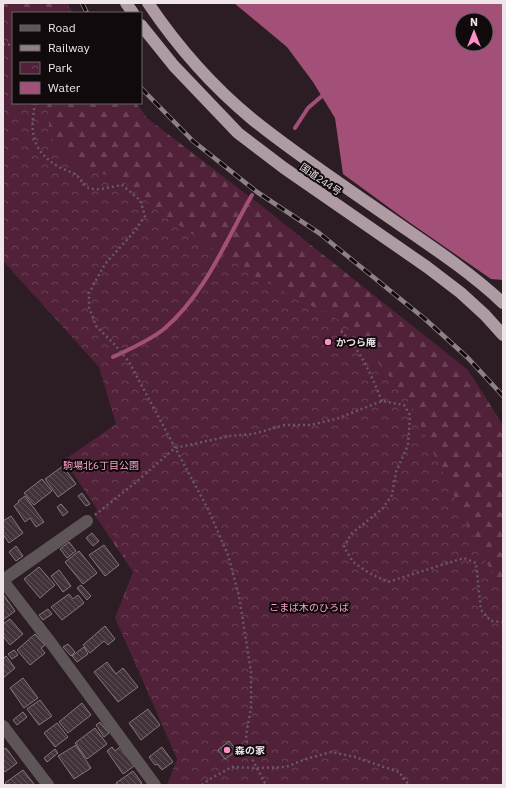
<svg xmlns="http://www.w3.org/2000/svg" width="506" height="788" font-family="'IBM Plex Sans','Noto Sans JP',sans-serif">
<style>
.forest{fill:url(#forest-firs)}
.park{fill:url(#park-crowns)}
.water{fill:#a35079;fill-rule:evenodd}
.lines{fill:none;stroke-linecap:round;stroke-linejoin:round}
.stream{stroke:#a35079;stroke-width:4}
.building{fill:url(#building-back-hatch);stroke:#87757c}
.path{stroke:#675a60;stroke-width:2.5;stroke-dasharray:2 3;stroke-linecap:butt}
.street{stroke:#5d5558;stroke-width:12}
.highway{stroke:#ae9ba3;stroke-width:12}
.rail-casing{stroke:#8d8086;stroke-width:4.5}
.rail{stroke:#100a0d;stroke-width:3;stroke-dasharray:9;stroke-linecap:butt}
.poi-dot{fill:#fc8fc3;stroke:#100a0d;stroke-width:1.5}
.labels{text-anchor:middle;stroke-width:4;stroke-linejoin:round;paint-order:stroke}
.street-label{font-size:10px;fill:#efe5e9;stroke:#100a0d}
.poi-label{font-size:10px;font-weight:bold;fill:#efe5e9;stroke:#100a0d;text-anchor:start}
.park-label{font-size:10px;fill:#fca1cb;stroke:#100a0d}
</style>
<defs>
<pattern id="forest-firs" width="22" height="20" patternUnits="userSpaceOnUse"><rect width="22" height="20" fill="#502139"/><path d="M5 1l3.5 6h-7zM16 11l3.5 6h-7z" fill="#6a4156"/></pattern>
<pattern id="park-crowns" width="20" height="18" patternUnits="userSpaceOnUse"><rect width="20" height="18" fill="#502139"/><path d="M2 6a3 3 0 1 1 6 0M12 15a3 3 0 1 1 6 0" fill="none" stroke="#6a4156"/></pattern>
<pattern id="building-back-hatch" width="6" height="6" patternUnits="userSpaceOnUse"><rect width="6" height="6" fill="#423239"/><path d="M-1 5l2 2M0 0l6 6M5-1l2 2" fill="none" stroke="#5e5056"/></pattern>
</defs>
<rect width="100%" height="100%" fill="#2c1d24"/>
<!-- forest -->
<path class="forest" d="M3 3H67L73 13H13V103H136L147 118 263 207 468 370 503 425V785H214L178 760 115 618 133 572 94 514 110 496 131 476 103 365 3 255Z"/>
<!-- park -->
<path class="park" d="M3 17 13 28V103H47L50 135 74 165 122 180 155 209 256 277 343 322 408 398 483 558 503 587V785H167L177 759 116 618 135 571 93 503 64 460 116 424 99 367 3 261Z"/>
<!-- water -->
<path class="water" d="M234 3H503V280L491 279 406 220 343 174 335 118 313 82 287 47ZM462 20H486V44H462Z"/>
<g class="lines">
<!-- stream -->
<path class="stream" d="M295 128 308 108 322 96
M113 357C130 349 149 341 164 329 206 293 225 242 252 195"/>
</g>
<!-- building -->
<path class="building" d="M328 337 333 343 328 347 324 342Z
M63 466 76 484 58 497 45 479Z
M42 479 52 491 34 505 24 493Z
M82 493 90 504 86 506 78 496Z
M25 496 44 522 36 527 30 518 25 522 14 506 19 502 18 501Z
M61 504 68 512 63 516 57 507Z
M11 516 23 533 9 543 3 534V521Z
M92 533 99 541 93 546 86 538Z
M69 542 76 551 67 558 60 549Z
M104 545 119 565 105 576 89 555Z
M16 546 23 556 16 561 9 552Z
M79 551 97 573 83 584 65 562Z
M39 567 55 585 40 598 24 579Z
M59 570 71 586 63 592 51 576Z
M81 585 91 596 87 600 77 588Z
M3 594 15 611 3 620Z
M69 594 73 599 78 595 84 603 62 620 51 607Z
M48 609 52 614 43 620 39 615Z
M10 619 23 634 10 645 3 636V624Z
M105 626 115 639 108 645 104 641 90 653 83 645Z
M35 634 45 645 41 648 45 653 30 665 17 650Z
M68 644 75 652 71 656 63 647Z
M84 647 88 654 77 662 72 656Z
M14 650 18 655 12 659 8 654Z
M6 656 15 668 3 678V659Z
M107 662 116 674 123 668 138 687 118 702 94 672Z
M23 678 38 698 24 708 10 688Z
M40 700 52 716 39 725 27 709Z
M82 703 91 715 68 733 59 722Z
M148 709 160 725 141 740 129 723Z
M23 712 27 717 17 725 13 720Z
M100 722 109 733 104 737 96 725Z
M57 723 68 737 55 747 44 733Z
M95 728 107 744 87 759 75 743Z
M229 741 237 751 225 759 218 750Z
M76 745 91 768 74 779 58 756Z
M112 747 115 751 120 747 134 766 123 774 107 751Z
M162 747 173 762 162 770 157 764 155 765 149 757Z
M6 748 17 763 5 772 3 769V750Z
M55 749 58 753 47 762 44 758Z
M23 770 34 784 32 785H7L5 783Z
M133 771 142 783 139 785H117L116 783Z"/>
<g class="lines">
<!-- path -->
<path class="path" d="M3 44 13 45
M35 103C30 133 31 150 59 167 64 170 71 171 76 175 84 181 83 189 95 189 102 190 114 186 122 185L140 200 145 216 134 232 105 264 89 293V307L96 326 116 346 129 362 208 509 228 555 239 596 251 672V708L246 735 248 751 266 785
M341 331C361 350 371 375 382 401
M95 515 135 483 175 448 230 436 253 434 285 425H310L336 419 382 401 404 405 410 415 408 445 396 472 392 495 383 508 351 534 344 547 353 562 369 573 388 582 464 558 476 563 481 610 491 621 503 622
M202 785 210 779 232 767 257 768 286 767 306 759 331 752 355 757 399 772 409 785"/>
<!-- street -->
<path class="street" d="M3 580 87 521
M3 581 51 643 155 785
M3 726 48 785"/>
<!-- highway -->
<path class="highway" d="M126 3 133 13
M148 3C177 46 212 86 252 119 299 157 350 190 400 225 435 249 471 273 503 303
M141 25 174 66 238 133 284 168 427 267 461 293 485 315 503 335"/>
<defs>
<path id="rail" d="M82 3 87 13
M141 88 193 141 257 192 319 233 425 319 468 358 503 396"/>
</defs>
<!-- rail casing -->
<use href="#rail" class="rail-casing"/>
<!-- rail -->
<use href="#rail" class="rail"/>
</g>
<!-- markers -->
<g class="poi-dot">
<circle cx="328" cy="342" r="4"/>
<circle cx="227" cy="750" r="4"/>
</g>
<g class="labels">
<!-- street labels -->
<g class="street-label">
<text transform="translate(321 179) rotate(35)" y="4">国道244号</text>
</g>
<!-- poi labels -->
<g class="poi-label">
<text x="336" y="346">かつら庵</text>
<text x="235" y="754">森の家</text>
</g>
<!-- park labels -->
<g class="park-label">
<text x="101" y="469">駒場北6丁目公園</text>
<text x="309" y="611">こまば木のひろば</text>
</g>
</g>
<!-- border -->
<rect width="506" height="788" fill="none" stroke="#efe5e9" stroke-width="8"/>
<!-- legend -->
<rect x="12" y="12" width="130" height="92" fill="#100a0d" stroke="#696265"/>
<rect x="20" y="25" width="20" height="6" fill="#5d5558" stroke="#696265"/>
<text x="48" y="32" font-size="12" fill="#efe5e9">Road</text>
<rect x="20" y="45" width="20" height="6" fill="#8d8086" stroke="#696265"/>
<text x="48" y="52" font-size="12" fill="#efe5e9">Railway</text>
<rect x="20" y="62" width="20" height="12" fill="url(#park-crowns)" stroke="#696265"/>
<text x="48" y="72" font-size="12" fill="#efe5e9">Park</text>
<rect x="20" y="82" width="20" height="12" fill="#a35079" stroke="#696265"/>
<text x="48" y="92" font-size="12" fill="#efe5e9">Water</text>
<!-- north arrow -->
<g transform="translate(474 32)"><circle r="19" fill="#100a0d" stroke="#696265"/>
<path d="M0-3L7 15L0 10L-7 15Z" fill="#fc8fc3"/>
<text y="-6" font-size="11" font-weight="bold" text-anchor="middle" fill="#efe5e9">N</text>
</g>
</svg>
